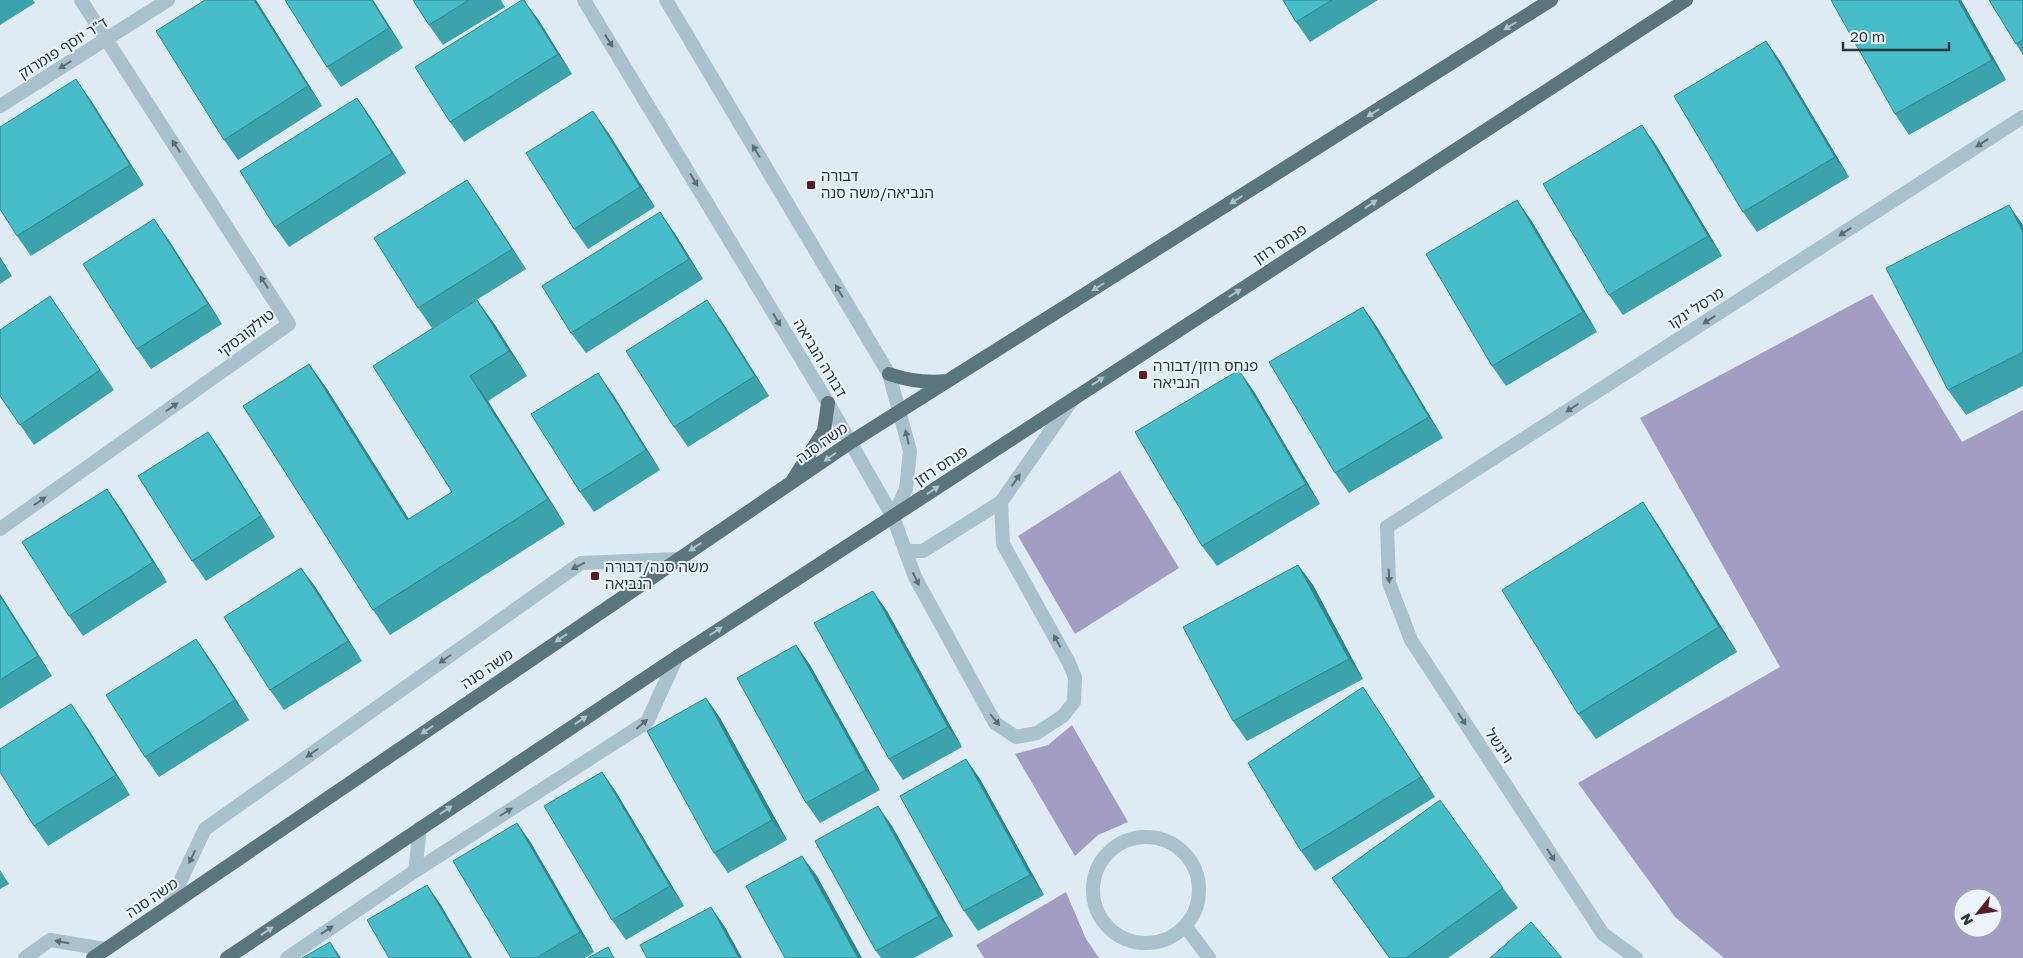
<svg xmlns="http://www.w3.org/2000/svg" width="2023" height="958" font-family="'Golos Text','Noto Sans Hebrew',sans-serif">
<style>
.green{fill:#a49dc3;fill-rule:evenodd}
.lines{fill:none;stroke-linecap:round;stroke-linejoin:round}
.service{stroke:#a9c1cc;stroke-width:14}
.minor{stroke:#a9c1cc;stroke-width:14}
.tertiary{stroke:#a9c1cc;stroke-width:14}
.primary{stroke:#5a757b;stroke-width:14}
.wall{fill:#3ca3ad}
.shaded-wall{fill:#31848d}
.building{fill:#46bdc9;stroke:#31848d}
.oneway{fill:#b0c1c7}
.oneway2{fill:#5c6e74}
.poi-dot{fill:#5c1d22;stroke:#eaf4fa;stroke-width:2}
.labels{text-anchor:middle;stroke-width:4;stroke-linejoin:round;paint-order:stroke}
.street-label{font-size:15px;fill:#293639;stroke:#eaf4fa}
.poi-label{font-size:15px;fill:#293639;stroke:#eaf4fa;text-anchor:start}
</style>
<rect width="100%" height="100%" fill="#deebf3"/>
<!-- green -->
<path class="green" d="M1872 294 1962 442 2023 410V958H1724L1675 917 1578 783 1780 667 1640 418ZM1963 898H1993V928H1963Z
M1120 471 1179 568 1075 634 1018 536Z
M1072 725 1128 822 1098 835 1075 856 1015 754 1048 745Z
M1066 892 1086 939 1099 958H984L976 945Z"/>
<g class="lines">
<!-- service -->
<path class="service" d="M905 551H923L1001 502
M415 871 420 828
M168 907 205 829 581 563 678 559
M25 958 50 940 105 949
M287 958 415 871 647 722 677 657"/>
<!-- minor -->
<path class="minor" d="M0 106 168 0
M893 517 915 577 995 723 1016 737 1037 733 1063 716 1074 702 1075 677 1068 661 1003 544 1001 502 1072 400
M0 529 289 324 81 0
M1093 890a53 53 0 1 1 106 0a53 53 0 1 1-106 0Z
M1186 927 1209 958
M1636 958 1603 934 1411 640 1389 583 1387 527 2023 117"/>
<!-- tertiary -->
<path class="tertiary" d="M584 0 828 403 893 517
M666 0 889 374 910 451 906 489 893 517"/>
<!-- primary -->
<path class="primary" d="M889 374C909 381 926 383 947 381
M793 480 824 431 828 403
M93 958 851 442 1551 0
M227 958 677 657 1686 0"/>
</g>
<!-- wall -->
<path class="wall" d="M0 0H33L35 3 0 25Z
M256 0 322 106 238 160 224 140Z
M285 0H373L403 48 341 87 327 67Z
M413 0H501L505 7 443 45 429 25Z
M1283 0H1378L1310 42 1296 22Z
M1961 0 2006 80 1909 135 1895 114Z
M2023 0V55L2016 44Z
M538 19 572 74 464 142 450 122Z
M1766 41 1780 61 1849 177 1757 232 1743 212Z
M357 98 371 118 406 173 289 247 275 227Z
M90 99 144 185 31 256 17 236Z
M607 131 655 207 588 249 574 229Z
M1656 145 1722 256 1623 315 1609 295Z
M467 180 481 200 526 269 432 328 418 308Z
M1531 220 1597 332 1506 386 1492 366Z
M2023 225V386L1966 415 1948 390Z
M674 232 703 279 586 353 571 333Z
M168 239 222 324 151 369 137 349Z
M0 257 12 276 0 284Z
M50 296 114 390 34 445 0 396Z
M477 300 495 325 527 376 488 401 565 524 390 635 373 610 309 364 327 389 409 519 452 492Z
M1363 307 1377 327 1443 438 1349 493 1335 473Z
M721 320 769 396 688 447 674 427Z
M1253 390 1320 504 1217 566 1202 546Z
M612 393 660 470 594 512 580 492Z
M208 432 222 452 275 537 206 581 192 561Z
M107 489 121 509 167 582 83 636 69 616Z
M1643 502 1660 528 1737 652 1596 739 1578 714Z
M1298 565 1313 585 1363 679 1247 741 1233 721Z
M301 568 316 588 362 661 284 710 270 690Z
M0 594 52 676 0 709Z
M887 611 962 747 903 780 889 759Z
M196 639 210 659 249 720 159 777 145 757Z
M796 645 810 665 880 790 820 823 806 803Z
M706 698 720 718 787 840 728 873 714 853Z
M1377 708 1435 797 1315 871 1301 851Z
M85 724 130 795 48 846 34 826Z
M966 759 980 779 1044 895 978 931 964 911Z
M602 772 616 792 684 906 626 940 612 920Z
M517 823 531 843 594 952 585 958H511Z
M892 826 953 936 914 958H881L876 951Z
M0 870 9 884 0 889Z
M1332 878 1503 888 1518 908 1448 958H1389Z"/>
<!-- shaded-wall -->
<path class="shaded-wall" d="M254 0H256L322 106 308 86Z
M372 0H373L403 48 389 28Z
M524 0 538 19 572 74 558 54Z
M1958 0H1961L2006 80 1992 60Z
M1766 41 1780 61 1849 177 1835 157Z
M76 79 90 99 144 185 130 165Z
M357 98 371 118 406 173 392 153Z
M593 111 607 131 655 207 640 187Z
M1642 125 1656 145 1722 256 1708 236Z
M467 180 481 200 526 269 512 249Z
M1517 200 1531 220 1597 332 1583 312Z
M2009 205 2023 225V232Z
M660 212 674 232 703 279 689 259Z
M154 219 168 239 222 324 208 304Z
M0 257 12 276 0 259Z
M477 300 495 325 527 376 509 351Z
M707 300 721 320 769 396 755 376Z
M1363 307 1377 327 1443 438 1429 417Z
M309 364 327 389 425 545 407 520Z
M1239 370 1253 390 1320 504 1306 484Z
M598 373 612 393 660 470 646 450Z
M470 376 488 401 565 524 548 499Z
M208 432 222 452 275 537 261 516Z
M107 489 121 509 167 582 153 562Z
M1643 502 1660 528 1737 652 1719 627Z
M1298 565 1313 585 1363 679 1349 659Z
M301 568 316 588 362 661 348 641Z
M873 591 887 611 962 747 948 727Z
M0 594 52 676 38 656 0 596Z
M196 639 210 659 249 720 235 700Z
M796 645 810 665 880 790 866 770Z
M1363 687 1377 708 1435 797 1421 777Z
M706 698 720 718 787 840 772 820Z
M71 704 85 724 130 795 116 775Z
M966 759 980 779 1044 895 1030 875Z
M602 772 616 792 684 906 670 886Z
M878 806 892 826 953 936 939 916Z
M517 823 531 843 594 952 580 932Z
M802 856 817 876 862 958H858Z
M427 885 441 905 472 958H470Z
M711 907 725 927 742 958H739Z
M330 942 341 958H339Z"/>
<!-- building -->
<path class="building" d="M205 0H254L308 86 224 140 156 31Z
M285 0H372L389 28 327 67Z
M413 0H469L429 25Z
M522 0H524L558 54 450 122 415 67Z
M1283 0H1332L1296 22Z
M1831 0H1958L1992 60 1895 114Z
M1989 0H2023V40L2016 44Z
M1766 41 1835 157 1743 212 1674 96Z
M76 79 130 165 17 236 0 209V127Z
M357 98 392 153 275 227 240 171Z
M593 111 640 187 574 229 526 153Z
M1642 125 1708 236 1609 295 1543 184Z
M467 180 512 249 418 308 374 238Z
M1517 200 1583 312 1492 366 1426 254Z
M2009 205 2023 232V352L1948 390 1886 268Z
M660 212 689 259 571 333 542 286Z
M154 219 208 304 137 349 83 264Z
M50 296 100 370 20 425 0 396V330Z
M477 300 509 351 470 376 548 499 373 610 243 406 309 364 407 520 452 492 373 366Z
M707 300 755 376 674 427 626 351Z
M1363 307 1429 417 1335 473 1269 362Z
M1239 370 1306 484 1202 546 1135 432Z
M598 373 646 450 580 492 531 414Z
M208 432 261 516 192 561 138 476Z
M107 489 153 562 69 616 22 542Z
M1643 502 1719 627 1578 714 1502 590Z
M1298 565 1349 659 1233 721 1183 627Z
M301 568 348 641 270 690 224 617Z
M873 591 948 727 889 759 814 623Z
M0 596 38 656 0 680Z
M196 639 235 700 145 757 106 695Z
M796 645 866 770 806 803 737 678Z
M1363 687 1421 777 1301 851 1248 763Z
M706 698 772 820 714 853 647 731Z
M71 704 116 775 34 826 0 772V749Z
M966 759 1030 875 964 911 900 796Z
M602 772 670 886 612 920 544 806Z
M1440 800 1503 888 1406 958H1390L1332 878Z
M878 806 939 916 876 951 815 841Z
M517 823 580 932 536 958H511L453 861Z
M802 856 858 958H785L746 886Z
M427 885 470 958H389L367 920Z
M711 907 739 958H647L640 945Z
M1531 922 1562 958H1490Z
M330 942 339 958H302Z
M608 947 614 958H588Z"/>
<!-- one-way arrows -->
<defs><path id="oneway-solid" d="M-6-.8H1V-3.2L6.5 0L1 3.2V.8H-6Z" transform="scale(1.25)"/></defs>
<g class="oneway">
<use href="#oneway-solid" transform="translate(1510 26) rotate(148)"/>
<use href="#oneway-solid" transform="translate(1373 113) rotate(148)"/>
<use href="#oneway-solid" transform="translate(1236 200) rotate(148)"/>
<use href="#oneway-solid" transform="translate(1371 204) rotate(-33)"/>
<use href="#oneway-solid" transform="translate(1098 287) rotate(148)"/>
<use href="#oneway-solid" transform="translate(1235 293) rotate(-33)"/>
<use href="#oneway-solid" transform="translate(1098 381) rotate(-33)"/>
<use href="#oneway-solid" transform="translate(830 457) rotate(145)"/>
<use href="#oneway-solid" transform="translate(933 490) rotate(-33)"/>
<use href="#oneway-solid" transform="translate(695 547) rotate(147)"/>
<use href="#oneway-solid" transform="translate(716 631) rotate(-33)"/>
<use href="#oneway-solid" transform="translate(561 638) rotate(146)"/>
<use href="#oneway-solid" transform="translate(581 720) rotate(-34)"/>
<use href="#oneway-solid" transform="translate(427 730) rotate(146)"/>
<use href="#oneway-solid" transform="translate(446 810) rotate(-34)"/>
<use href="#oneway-solid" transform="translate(267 931) rotate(-34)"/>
</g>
<g class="oneway2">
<use href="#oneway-solid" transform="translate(609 41) rotate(58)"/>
<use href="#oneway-solid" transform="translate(65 65) rotate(148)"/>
<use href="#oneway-solid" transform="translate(1982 143) rotate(147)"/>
<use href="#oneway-solid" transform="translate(176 146) rotate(-123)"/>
<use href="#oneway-solid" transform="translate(756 151) rotate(-121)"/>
<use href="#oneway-solid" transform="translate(694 180) rotate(59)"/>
<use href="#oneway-solid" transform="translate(1845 232) rotate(147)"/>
<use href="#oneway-solid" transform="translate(264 282) rotate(-123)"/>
<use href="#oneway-solid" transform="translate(839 291) rotate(-121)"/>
<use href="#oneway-solid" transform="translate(777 320) rotate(59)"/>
<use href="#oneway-solid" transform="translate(1709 320) rotate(147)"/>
<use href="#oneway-solid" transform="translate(172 407) rotate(-35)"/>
<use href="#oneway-solid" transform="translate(1572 408) rotate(147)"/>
<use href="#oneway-solid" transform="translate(907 437) rotate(-103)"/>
<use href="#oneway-solid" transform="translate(1016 480) rotate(-55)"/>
<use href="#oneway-solid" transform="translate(40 501) rotate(-35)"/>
<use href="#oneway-solid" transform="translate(578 566) rotate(153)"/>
<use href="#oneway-solid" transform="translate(1389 576) rotate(87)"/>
<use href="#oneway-solid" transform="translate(916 579) rotate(64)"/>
<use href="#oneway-solid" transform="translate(1057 641) rotate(-119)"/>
<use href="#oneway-solid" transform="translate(445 659) rotate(145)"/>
<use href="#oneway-solid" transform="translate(1462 719) rotate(57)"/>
<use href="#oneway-solid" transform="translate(995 720) rotate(51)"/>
<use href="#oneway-solid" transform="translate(642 724) rotate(-41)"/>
<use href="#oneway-solid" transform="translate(312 753) rotate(145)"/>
<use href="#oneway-solid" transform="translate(506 812) rotate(-32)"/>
<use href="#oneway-solid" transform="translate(1551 855) rotate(57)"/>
<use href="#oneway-solid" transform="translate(192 857) rotate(116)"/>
<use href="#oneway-solid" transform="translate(327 930) rotate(-34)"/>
<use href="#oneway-solid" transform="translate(62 942) rotate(-170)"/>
</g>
<!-- markers -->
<g class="poi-dot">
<rect x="806" y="180" width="10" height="10" rx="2.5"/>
<rect x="1138" y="370" width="10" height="10" rx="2.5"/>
<rect x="590" y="571" width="10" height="10" rx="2.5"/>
</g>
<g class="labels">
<!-- street labels -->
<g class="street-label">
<text transform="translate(63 48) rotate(-32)" y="5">ד"ר יוסף פומרוק</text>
<text transform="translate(1280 244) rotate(-33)" y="5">פנחס רוזן</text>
<text transform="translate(1696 308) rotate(-33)" y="5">מרסל ינקו</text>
<text transform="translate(246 333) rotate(-38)" y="5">טולקובסקי</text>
<text transform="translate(820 358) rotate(59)" y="5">דבורה הנביאה</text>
<text transform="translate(822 443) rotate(-35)" y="5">משה סנה</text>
<text transform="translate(941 466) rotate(-33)" y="5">פנחס רוזן</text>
<text transform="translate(487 669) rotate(-34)" y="5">משה סנה</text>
<text transform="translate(1499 746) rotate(57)" y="5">ויינשל</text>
<text transform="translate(152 898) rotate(-34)" y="5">משה סנה</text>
</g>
<!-- poi labels -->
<g class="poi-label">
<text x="821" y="181">דבורה<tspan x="821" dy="17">הנביאה/משה סנה</tspan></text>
<text x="1153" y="371">פנחס רוזן/דבורה<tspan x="1153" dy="17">הנביאה</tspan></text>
<text x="605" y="572">משה סנה/דבורה<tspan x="605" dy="17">הנביאה</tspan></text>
</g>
</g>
<!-- north arrow -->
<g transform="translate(1978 913) rotate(240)"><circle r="24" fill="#eaf4fa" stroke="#9da8ad"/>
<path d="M0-4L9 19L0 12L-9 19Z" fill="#5c1d22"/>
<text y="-8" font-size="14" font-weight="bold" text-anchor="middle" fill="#293639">N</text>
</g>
<!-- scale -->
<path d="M1843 42v8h106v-8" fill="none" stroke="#293639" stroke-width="2.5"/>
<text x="1850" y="42" font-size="15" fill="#293639" stroke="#eaf4fa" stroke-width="4" paint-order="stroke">20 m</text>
</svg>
